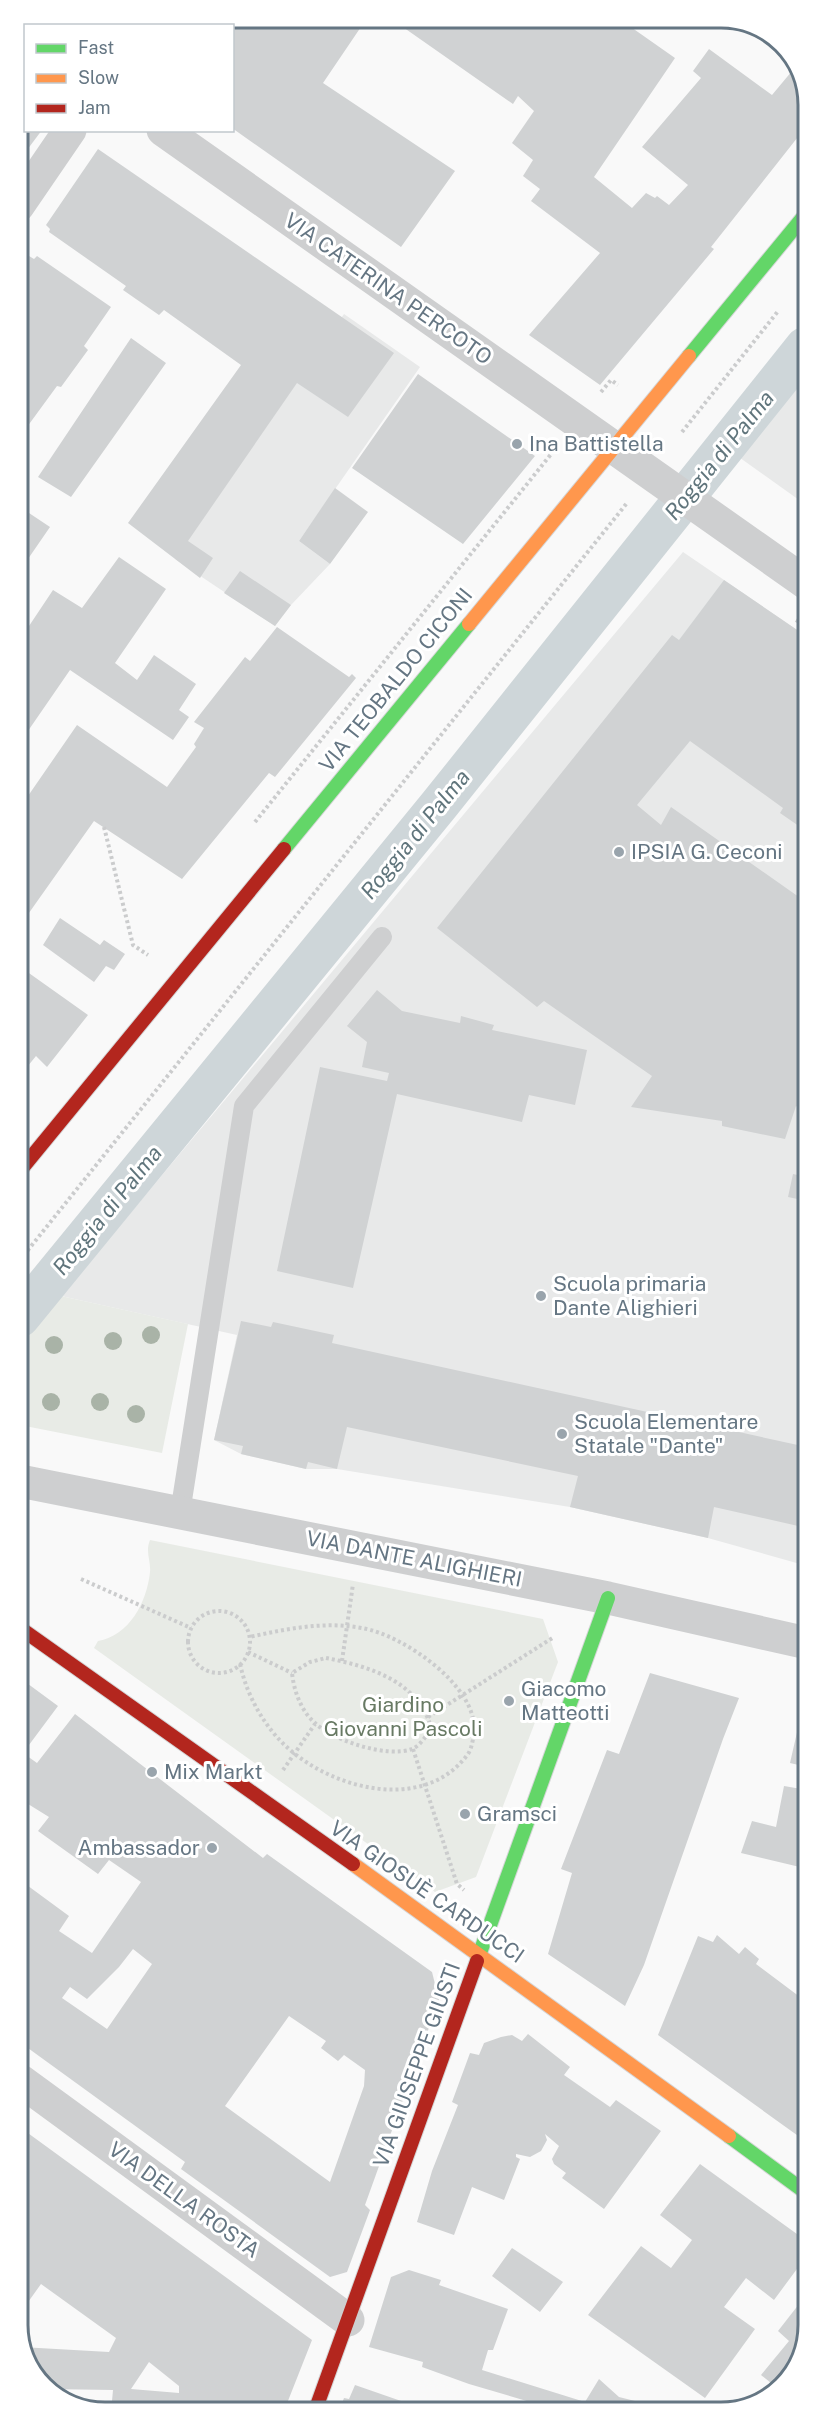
<svg xmlns="http://www.w3.org/2000/svg" width="826" height="2430" font-family="'Public Sans',sans-serif">
<style>
.built{fill:#e8e9e9}
.green{fill:#e8ebe6}
.lines{fill:none;stroke-linecap:round;stroke-linejoin:round}
.canal{stroke:#ced6d9;stroke-width:40}
.building{fill:#d0d2d3;fill-rule:evenodd}
.fast-casing{stroke:#d5d6d7;stroke-width:16}
.slow-casing{stroke:#d5d6d7;stroke-width:16}
.jam-casing{stroke:#d5d6d7;stroke-width:16}
.path{stroke:#cbcccd;stroke-width:4;stroke-dasharray:3 3;stroke-linecap:butt}
.lane{stroke:#cecfd0;stroke-width:20}
.street{stroke:#cecfd0;stroke-width:33}
.fast{stroke:#63d668;stroke-width:14}
.slow{stroke:#ff974d;stroke-width:14}
.jam{stroke:#b3261e;stroke-width:14}
.tree{fill:#a9b3a7}
.poi-dot{fill:#99a4ac;stroke:#fff;stroke-width:2}
.labels{text-anchor:middle;stroke-width:6;stroke-linejoin:round;paint-order:stroke}
.street-label{font-size:21px;fill:#657683;stroke:#fff}
.poi-label{font-size:21px;fill:#657683;stroke:#fff;text-anchor:start}
.park-label{font-size:21px;fill:#687a64;stroke:#fff}
.water-label{font-size:22px;font-style:italic;fill:#60757c;stroke:#fff}
.rim{fill:none;stroke:#657683;stroke-width:3}
</style>
<rect width="100%" height="100%" fill="#f9f9f9"/>
<!-- built -->
<path class="built" d="M344 314 420 367 299 541 330 564 291 605 275 626 175 559Z
M805 365 806 505 736 455Z
M683 552 806 636 807 1566 708 1538 570 1507 337 1469H306L241 1454 214 1440 237 1335 61 1296Z"/>
<!-- green -->
<path class="green" d="M61 1296 188 1324 162 1453 20 1425V1345Z
M150 1540 543 1619 558 1662 476 1877 435 1892 94 1648 98 1641C129 1636 147 1602 150 1572 151 1560 145 1552 150 1540Z"/>
<g class="lines">
<!-- canal -->
<path class="canal" d="M20 1317 439 805 805 347"/>
</g>
<!-- building -->
<path class="building" d="M105 18H114L109 26 91 24Z
M185 18H367L323 83 455 171 401 247 232 128V26H180Z
M390 18H618L675 58 594 177 632 208 646 193 655 198 657 196 669 205 688 185 642 147 701 78 693 71 709 49 772 95 792 71 803 80 805 128 711 247 714 249 600 385 529 335 600 253 531 201 540 189 523 176 533 160 512 143 534 111 518 96 513 104Z
M23 89 26 91V130H42L18 162V100Z
M98 149 394 353 348 417 297 383 188 541 213 558 200 578 128 523 241 365 164 310 159 315 123 290 126 286 49 232 50 229 46 225Z
M29 256 34 259 37 256 111 307 84 346 88 350 61 387 57 386 27 427 23 425 19 432 18 272Z
M131 338 166 363 71 497 38 477Z
M418 374 535 456 463 544 352 468Z
M335 488 368 512 330 564 299 541Z
M20 507 50 527 19 572V508Z
M119 557 166 589 115 663 137 680 154 655 196 684 179 710 189 717 173 740 70 670 19 744V641L53 590 82 608Z
M240 571 291 605 275 626 224 593Z
M724 580 806 636V831L780 813 783 808 690 741 637 805 661 825 671 807 806 902V1113L796 1106 785 1139 722 1126V1121L631 1107 652 1076 544 1001 537 1007 437 928 672 635 679 640Z
M277 627 349 677 352 674 356 678 275 777 269 773 182 879 94 821 19 927V809L77 725 167 787 196 747 194 744 204 728 194 722 245 657 250 661Z
M60 918 100 945 104 940 125 954 114 970 106 966 94 982 43 945Z
M19 966 88 1015 47 1067 36 1056 19 1077Z
M377 990 402 1011 460 1023 461 1016 494 1025 492 1030 587 1050 575 1105 529 1095 522 1122 397 1094 353 1288 277 1271 320 1067 387 1081 389 1073 362 1067 367 1042 347 1026Z
M793 1174 807 1177V1201L788 1197Z
M241 1321 271 1327 273 1322 334 1335 332 1343 807 1447V1528L714 1507 708 1538 570 1507 578 1476 347 1427 337 1469 308 1462 306 1469 241 1454 243 1446 214 1440Z
M650 1673 739 1698 723 1739 644 1965 625 2006 548 1954 572 1873 561 1869 607 1750 619 1754Z
M20 1678 58 1706 23 1753 37 1763 75 1714 263 1858 267 1854 432 1972 439 2000 365 2205 370 2210 347 2272 330 2277 181 2169 185 2162 21 2043 20 1880 69 1916 59 1931 92 1953 141 1882 109 1860 98 1874 38 1831 49 1817 20 1799ZM133 1949 152 1964 107 2029 62 1998 70 1987 87 1999 119 1967ZM289 2016 326 2041 321 2048 338 2061 344 2055 365 2070 364 2086 330 2182 225 2106Z
M803 1706 807 1707V1767L790 1763Z
M784 1786 807 1790V1875L804 1868 741 1853 752 1821 776 1827Z
M717 1935 739 1954 745 1947 759 1959 756 1964 808 2003V2143L658 2035 698 1936 713 1942Z
M528 2034 570 2067 564 2075 610 2107 616 2100 661 2131 604 2209 562 2178 566 2173 554 2164 552 2159 559 2146 545 2134 547 2140 541 2151 530 2157 516 2154V2157L520 2159 504 2200 472 2187 454 2235 417 2222 432 2171 458 2105 452 2102 470 2053 479 2055 484 2043 501 2037 512 2035 522 2041Z
M21 2128 312 2340 284 2411 111 2412 113 2390 47 2389 21 2347 109 2352 116 2338 41 2284 21 2312ZM149 2362 179 2386V2393L131 2389Z
M700 2164 808 2242V2254L774 2300 746 2278 724 2307 755 2329 705 2398 588 2315 641 2246 671 2268 692 2240 660 2215Z
M512 2248 563 2282 540 2312 492 2276Z
M409 2270 441 2280 439 2285 508 2309 493 2350H488L482 2370 585 2402 599 2379 619 2397 643 2403 641 2410H557L469 2384 422 2367 423 2362 369 2347 391 2277Z
M803 2299 808 2303V2325L790 2378 776 2387 761 2375 789 2341 778 2331Z
M355 2385 427 2410 339 2411 344 2398 349 2399Z"/>
<g class="lines">
<defs>
<path id="fast" d="M689 356 805 215
M284 849 469 624
M477 1961 608 1598
M729 2136 808 2194"/>
<path id="slow" d="M469 624 689 356
M353 1864 729 2136"/>
<path id="jam" d="M19 1172 284 849
M20 1628 353 1864
M315 2411 477 1961"/>
</defs>
<!-- fast casing -->
<use href="#fast" class="fast-casing"/>
<!-- slow casing -->
<use href="#slow" class="slow-casing"/>
<!-- jam casing -->
<use href="#jam" class="jam-casing"/>
<!-- path -->
<path class="path" d="M601 392 611 380 618 385
M682 432 779 310
M796 620 806 626
M255 822 552 453
M104 827 133 945 148 955
M20 1260 627 503
M81 1579 191 1628
M188 1642a31 31 0 1 1 62 0a31 31 0 1 1-62 0Z
M248 1652 292 1673
M326 1658C368 1666 419 1681 431 1728 427 1735 420 1746 412 1749 387 1758 334 1741 315 1723 301 1711 294 1691 292 1673L310 1662Z
M342 1661 353 1584
M240 1664C246 1691 258 1715 276 1736 320 1787 422 1817 468 1754 472 1748 473 1739 474 1732 478 1686 403 1635 362 1628 323 1621 287 1629 249 1637
M428 1717 554 1637
M413 1749 457 1884 464 1890
M283 1770 315 1724"/>
<!-- lane -->
<path class="lane" d="M180 1513 244 1106 382 937"/>
<!-- street -->
<path class="street" d="M142 26 147 18
M163 130 806 583
M18 206 70 130
M20 1481 608 1598 807 1643
M21 2081 348 2320"/>
<!-- fast -->
<use href="#fast" class="fast"/>
<!-- slow -->
<use href="#slow" class="slow"/>
<!-- jam -->
<use href="#jam" class="jam"/>
</g>
<!-- trees -->
<g class="tree">
<circle cx="151" cy="1335" r="9"/>
<circle cx="113" cy="1341" r="9"/>
<circle cx="54" cy="1345" r="9"/>
<circle cx="51" cy="1402" r="9"/>
<circle cx="100" cy="1402" r="9"/>
<circle cx="136" cy="1414" r="9"/>
</g>
<!-- markers -->
<g class="poi-dot">
<circle cx="517" cy="444" r="6"/>
<circle cx="619" cy="852" r="6"/>
<circle cx="541" cy="1296" r="6"/>
<circle cx="562" cy="1434" r="6"/>
<circle cx="509" cy="1701" r="6"/>
<circle cx="152" cy="1772" r="6"/>
<circle cx="465" cy="1814" r="6"/>
<circle cx="212" cy="1848" r="6"/>
</g>
<g class="labels">
<!-- street labels -->
<g class="street-label">
<text transform="translate(388 289) rotate(35)" y="7">VIA CATERINA PERCOTO</text>
<text transform="translate(396 680) rotate(-51)" y="7">VIA TEOBALDO CICONI</text>
<text transform="translate(414 1559) rotate(11)" y="7">VIA DANTE ALIGHIERI</text>
<text transform="translate(427 1892) rotate(35)" y="7">VIA GIOSUÈ CARDUCCI</text>
<text transform="translate(417 2065) rotate(-70)" y="7">VIA GIUSEPPE GIUSTI</text>
<text transform="translate(184 2200) rotate(36)" y="7">VIA DELLA ROSTA</text>
</g>
<!-- poi labels -->
<g class="poi-label">
<text x="529" y="451">Ina Battistella</text>
<text x="631" y="859">IPSIA G. Ceconi</text>
<text x="553" y="1291">Scuola primaria<tspan x="553" dy="24">Dante Alighieri</tspan></text>
<text x="574" y="1429">Scuola Elementare<tspan x="574" dy="24">Statale "Dante"</tspan></text>
<text x="521" y="1696">Giacomo<tspan x="521" dy="24">Matteotti</tspan></text>
<text x="164" y="1779">Mix Markt</text>
<text x="477" y="1821">Gramsci</text>
<text x="200" y="1855" text-anchor="end">Ambassador</text>
</g>
<!-- park labels -->
<g class="park-label">
<text x="403" y="1712">Giardino<tspan x="403" dy="24">Giovanni Pascoli</tspan></text>
</g>
<!-- water labels -->
<g class="water-label">
<text transform="translate(719 455) rotate(-51)" y="8">Roggia di Palma</text>
<text transform="translate(415 834) rotate(-51)" y="8">Roggia di Palma</text>
<text transform="translate(107 1210) rotate(-51)" y="8">Roggia di Palma</text>
</g>
</g>
<!-- crop -->
<path d="M0 0H826V2430H0ZM105 28H721A77 77 0 0 1 798 105V2325A77 77 0 0 1 721 2402H105A77 77 0 0 1 28 2325V105A77 77 0 0 1 105 28Z" fill="#fff" fill-rule="evenodd"/>
<path class="rim" d="M105 28H721A77 77 0 0 1 798 105V2325A77 77 0 0 1 721 2402H105A77 77 0 0 1 28 2325V105A77 77 0 0 1 105 28Z"/>
<!-- legend -->
<rect x="24" y="24" width="210" height="108" fill="#ffffff" stroke="#c1c8cd" stroke-width="1.5"/>
<rect x="36" y="44" width="30" height="9" fill="#63d668" stroke="#c1c8cd" stroke-width="1.5"/>
<text x="78" y="54" font-size="18" fill="#657683">Fast</text>
<rect x="36" y="74" width="30" height="9" fill="#ff974d" stroke="#c1c8cd" stroke-width="1.5"/>
<text x="78" y="84" font-size="18" fill="#657683">Slow</text>
<rect x="36" y="104" width="30" height="9" fill="#b3261e" stroke="#c1c8cd" stroke-width="1.5"/>
<text x="78" y="114" font-size="18" fill="#657683">Jam</text>
</svg>
